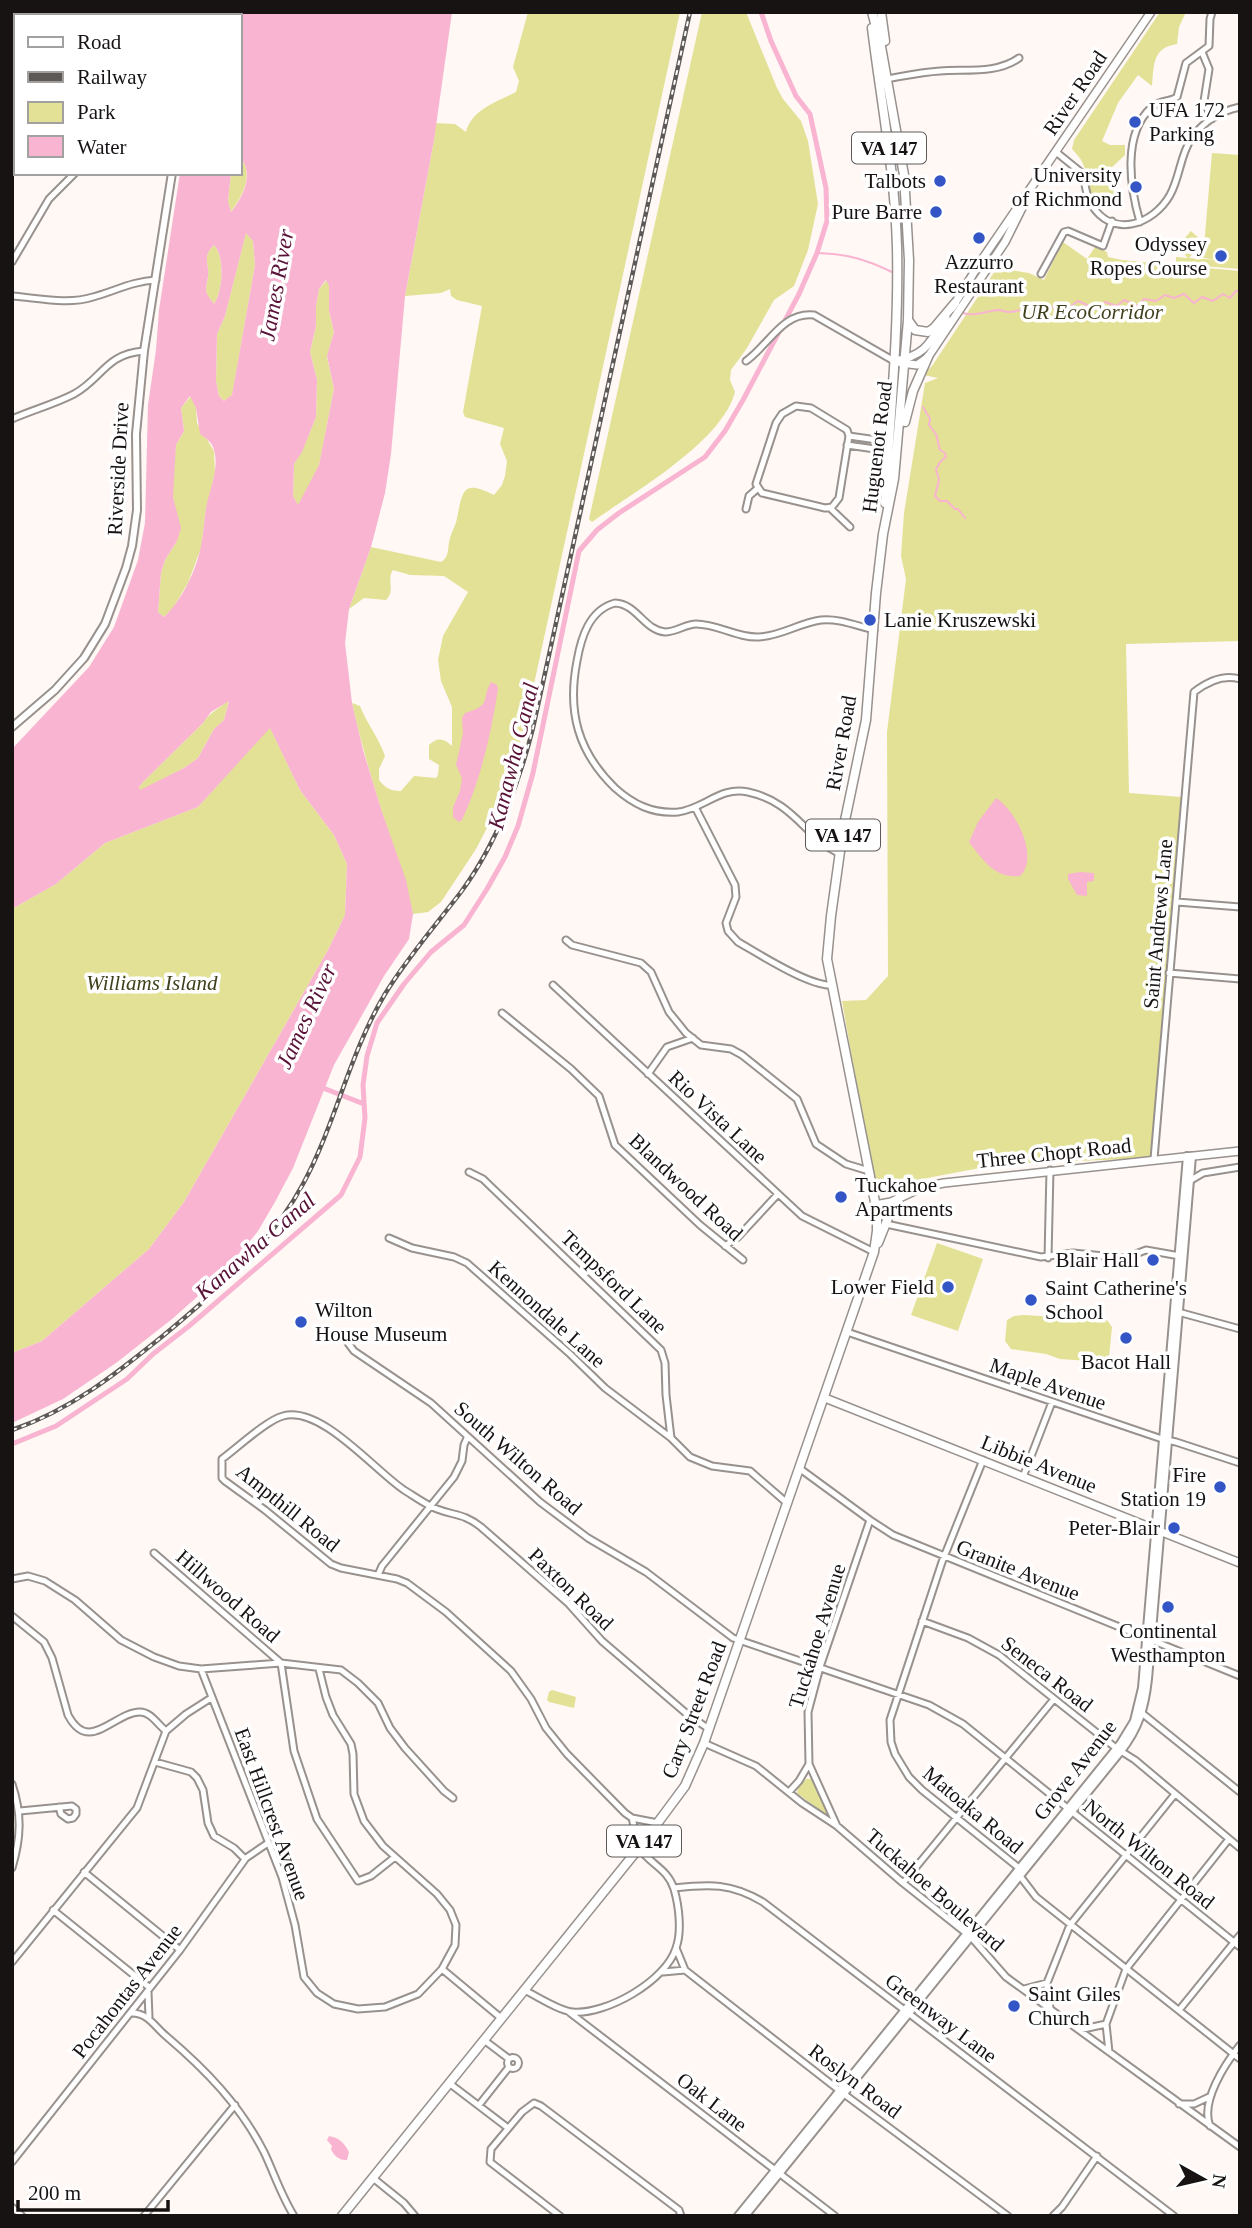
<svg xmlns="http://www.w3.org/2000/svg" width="1252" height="2228" font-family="'Times New Roman',serif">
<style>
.green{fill:#e3e196}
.water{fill:#f8b4d0;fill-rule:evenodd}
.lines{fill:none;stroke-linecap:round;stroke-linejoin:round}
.stream{stroke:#f8b4d0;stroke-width:2}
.canal{stroke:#f8b4d0;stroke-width:5}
.minor-casing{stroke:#98928e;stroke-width:9}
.tertiary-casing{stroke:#98928e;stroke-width:10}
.secondary-casing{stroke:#98928e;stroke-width:10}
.primary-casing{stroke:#98928e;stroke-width:11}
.minor{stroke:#fff;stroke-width:5}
.tertiary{stroke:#fff;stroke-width:6}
.secondary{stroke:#fff;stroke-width:7}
.primary{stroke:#fff;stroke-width:8}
.rail-casing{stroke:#5d5957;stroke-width:4.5}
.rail{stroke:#fff;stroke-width:2;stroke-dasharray:5;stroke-linecap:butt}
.poi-dot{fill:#3455c5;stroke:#fff;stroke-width:2.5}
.labels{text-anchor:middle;stroke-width:7;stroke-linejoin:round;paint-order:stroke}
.shield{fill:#fff;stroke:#5c5a59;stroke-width:2}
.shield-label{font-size:19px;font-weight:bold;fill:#161312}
.street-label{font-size:21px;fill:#161312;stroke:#fff}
.poi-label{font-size:21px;fill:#161312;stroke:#fff;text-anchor:end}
.park-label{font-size:21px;font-style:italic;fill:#41401c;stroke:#fff}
.water-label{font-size:23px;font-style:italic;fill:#591237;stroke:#fff}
</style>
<rect width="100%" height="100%" fill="#fff8f5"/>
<!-- green -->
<path class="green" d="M528 12H680L529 707 514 763 498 807 476 849 441 902 428 912 413 914C405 878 392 844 381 809 370 774 360 739 352 703L360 706C367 724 379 738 385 756L379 769V780C385 788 391 791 401 791L414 776 436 778 438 775 439 765 429 759V745C438 736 445 739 452 746V707L441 681 438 660 443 636 468 592 444 576 410 575 393 570C386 580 396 590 386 600L364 598 349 609 371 547 441 562C450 557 447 548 450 538 452 531 456 525 457 518 463 489 463 480 494 495L502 485 505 476 507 461 500 444 504 428 465 417 463 412 482 306 457 300 451 296 450 289 441 293 405 296 434 140 435 123 455 124 466 132C472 109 497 102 516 92L519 81 513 67Z
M702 12H746L777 88 783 99 801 121 808 141 818 204 808 250 794 286 774 300 747 348 731 370 730 380 735 392C722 442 634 492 592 522L589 519Z
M1160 12H1186L1179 27 1177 44C1152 48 1154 65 1152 86L1138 75 1118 103 1102 141 1110 145H1125V155L1109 170 1104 182 1120 197V202L1116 206 1096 204C1087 189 1090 178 1083 164 1081 158 1076 154 1072 149L1074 140Z
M1212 153 1240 155V269L1176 264V257L1188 258 1177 247 1191 231 1203 242 1189 258 1218 260 1203 258Z
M243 161C253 178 241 198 231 212L228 201 231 173H240V162Z
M246 232 253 241 255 265 232 396 224 401 219 396 216 381 217 334 225 316Z
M1063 242 1087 259 1095 247 1107 252 1108 257 1122 260 1240 271V641L1126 644 1129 793 1182 797 1152 1158 1001 1164 875 1188 842 1001 866 1000 888 976 887 732 906 579 901 556 904 513 925 383 938 378 923 375 932 366 997 268 1029 273 1044 280Z
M214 245C225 257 223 291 214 304 212 301 209 298 207 295 205 288 207 283 208 277 210 263 201 258 214 245Z
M327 280 329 286V311L334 332 327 357 334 389 319 466 298 506 293 496 294 464 302 451 316 417 317 380 310 352 316 326V306L319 289Z
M191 396 196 408 197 423 214 451 215 473 206 509 201 548 188 583 173 608 164 617 158 612 161 573 165 560 177 541 176 511 173 497V464L176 445 184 431 181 408Z
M229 700 224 720 214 729 198 758 184 768 140 791 139 787 143 782 203 723C210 712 219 709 229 700Z
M270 727 300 790 334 835 347 864 345 915 328 950 184 1202 149 1249 42 1341 12 1353V909L56 884 105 843 198 807Z
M937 1243 983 1259 958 1331 911 1315Z
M1024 1315 1107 1320 1112 1327 1109 1357 1104 1362 1060 1359 1046 1354 1011 1349 1005 1341 1007 1320 1014 1316Z
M552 1690 576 1697 574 1708 549 1702 547 1700 549 1692Z
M806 1779H812L828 1811 825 1814 797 1793 798 1788Z"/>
<!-- water -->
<path class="water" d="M232 12H452L434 140 405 296 391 454 385 493 371 547 349 609 345 643 352 703 363 750 382 812 406 880 413 914 409 939 384 976 334 1065 293 1168 275 1202 258 1231 223 1274 172 1319 116 1363 63 1399 12 1423V1353L42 1341 149 1249 184 1202 328 950 345 915 347 864 334 835 300 790 270 728 198 807 105 843 56 884 12 909V749L89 667 114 627 138 560 145 523 148 405 156 350 159 310 180 173H231L228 201 231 212C242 198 253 177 243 161L240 162V16H229ZM246 233 253 241 255 265 232 395 224 401 219 396 216 381 217 334 225 316ZM214 245C225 256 223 292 214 304 212 301 209 298 207 294 205 288 207 283 208 277 210 263 201 258 214 245ZM326 280 329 286V311L334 332 327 356 334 389 319 465 298 505 293 496 294 464 302 452 316 417 317 380 310 352 316 326V306L319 289ZM190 396 196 408 200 434C207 439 212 442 214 450 219 468 211 486 207 503 204 517 204 532 201 546 196 571 182 600 164 617L158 612 161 573 165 560 177 541 181 528 173 497 176 445 184 431 181 408ZM229 701 224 720 214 729 198 758 184 768 140 790 139 787 143 782 203 723 211 712Z
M491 682 497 685 498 689C491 734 481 779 462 820L459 822 453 817V807L460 791 462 778 456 765 463 733 462 718 465 713C493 704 480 702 491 682Z
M996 798C1015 809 1040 857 1020 876 995 879 983 860 969 842L978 822Z
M1080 872 1094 873V881L1087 882V896L1077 895 1068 879V874Z
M329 2136C340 2138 344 2143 349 2152L347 2160C340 2161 333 2155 331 2149L332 2146 327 2140Z"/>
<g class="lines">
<!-- stream -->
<path class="stream" d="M57 16 59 12
M817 253C847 254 865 259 892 272
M963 313C975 317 985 311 998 310 1002 310 1005 312 1009 312 1026 311 1032 302 1047 312L1058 302 1065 309 1068 308 1078 301 1096 309 1105 302 1117 306 1124 300 1138 306 1144 299 1156 301 1165 295 1174 298 1184 294 1194 303 1202 297 1213 301 1223 294 1230 298 1236 291H1240
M923 407 930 419 929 425 936 434 940 450 945 453 946 457 941 461 936 469 939 480 935 496 940 501H947L955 509H958L965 518"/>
<!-- canal -->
<path class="canal" d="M318 1086 364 1104
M12 1444 56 1426 127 1379 153 1354 189 1326 341 1195 360 1157 365 1118 363 1085 367 1056 377 1023 404 984 431 952 464 925 487 889 505 857 518 826 533 773 579 551 597 530 619 513 705 457 725 431 743 400 799 294 817 253 827 221 826 188 810 114 796 96 771 41 761 12"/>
<defs>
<path id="minor" d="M1202 52 1209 69 1204 101 1212 119
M12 66 16 69
M886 79C904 76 922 72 940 71 966 69 997 74 1019 58
M12 143 16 141
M1056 152 1082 173C1086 183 1085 194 1091 204 1112 239 1153 225 1170 195 1180 177 1180 156 1191 139 1203 122 1220 111 1240 107
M1140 222C1130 188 1122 133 1152 107 1160 100 1169 102 1177 97L1186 63 1209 46 1210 19 1212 12
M12 262 49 199 75 173
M1041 274 1064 232 1068 231 1103 246 1112 221
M12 296C39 298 67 305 93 297 115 291 133 281 156 280
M746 361C768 346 783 311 814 315L894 361
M796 406 811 408 847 430 849 436 839 498 832 507 825 508 762 493 756 484 776 423 782 414Z
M12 419C32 410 55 404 74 394 103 378 105 354 144 351
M849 436 891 442
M847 445 889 451
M830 508 850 527
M746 509 749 496 757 489
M695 807 735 885 736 897 726 923 728 931 738 942C759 954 809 986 831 985
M840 854C804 836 794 802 748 792 720 786 704 809 678 812 652 814 633 804 615 788 578 752 567 712 577 661 581 638 589 610 615 603 637 604 644 630 665 632 676 632 686 624 696 624 718 624 737 638 759 637 781 636 799 623 821 620 838 618 857 626 874 630
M1177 902 1240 907
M566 940 572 945 641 963 651 972 669 1012 686 1033 701 1045 731 1049 742 1055 797 1099 816 1144 846 1164 869 1171
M1169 973 1240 979
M553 985 802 1216 874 1252
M502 1013 571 1069 599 1096 615 1145 700 1225 743 1260
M648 1074 667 1047 693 1038
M1154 1159 1194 692C1207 682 1223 674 1240 679
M469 1172 483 1179 661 1350 665 1363 666 1395 671 1438 690 1457 712 1466 750 1471 787 1503
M1191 1180 1203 1173 1240 1167
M886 1224 1041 1257 1073 1253 1125 1258 1146 1250 1180 1256
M389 1238 412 1248 454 1257 467 1263 570 1354 605 1388 671 1438
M725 1246 738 1237 778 1194
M1048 1258 1050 1170
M1178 1312 1240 1329
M847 1332 1162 1439 1176 1442 1240 1463
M348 1343 354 1351 431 1403 540 1502 588 1538 646 1572 733 1638 929 1705 963 1724 1240 1947
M983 1460 942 1562 890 1720 891 1742 895 1754 909 1777 922 1790 1019 1868 1020 1876 1036 1897 1240 2059
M799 1468 870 1520 893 1535 1240 1676
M1023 1477 1052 1402
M154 1553 281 1663
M378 1575 382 1566 454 1477 462 1461 464 1445 467 1438
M12 1579 28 1576 45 1581 75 1600 121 1640 154 1657 179 1666 201 1669 281 1663 341 1670 358 1683 378 1703 390 1728 405 1748 444 1791 453 1798
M12 1616 44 1642 52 1658 68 1715C89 1755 114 1712 140 1712 151 1712 158 1725 166 1731
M922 1621 968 1638 999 1655 1116 1748 1135 1760 1240 1848
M281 1663 294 1751 317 1819 358 1881 371 1876 395 1857
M201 1669 282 1877 295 1925 304 1977 317 1993 334 2004 358 2009 385 2007 418 1994 442 1969 455 1945 456 1925 450 1910 437 1894 383 1846 364 1821 354 1794 353 1754 351 1744 333 1715 326 1697 319 1669
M1143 1714 1240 1792
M704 1743 756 1766 802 1803 837 1826 903 1883 971 1937 1006 1977 1240 2147
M155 1762 191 1772 197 1778 203 1790 208 1823 214 1836 234 1848 245 1859
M12 1784C22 1814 21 1838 12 1868
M789 1792 799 1781 809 1764
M20 1811 72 1806 76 1809V1814L73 1818 68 1819 61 1814 59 1807
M658 1823 632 1818 625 1813 567 1754 546 1728 531 1699 511 1671 446 1612 407 1583 397 1579 341 1568 331 1564 265 1510 225 1481 222 1478V1459C237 1448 267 1420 283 1416 321 1405 375 1471 404 1490 414 1496 426 1505 437 1509 455 1516 463 1513 481 1527L568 1603 602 1641 687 1714 709 1729
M837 1826 809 1764 808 1712 820 1667 870 1520
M84 1872 180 1950
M903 1883 1054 1699
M674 1888C710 1884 731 1883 763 1902L1174 2216
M53 1910 150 1988
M676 1948 685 1970 844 2094 1008 2216
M12 1962 137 1808 166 1731 186 1714 211 1698
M442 1969 501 2018
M663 1972 685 1970
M1024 1989 1047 1983
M524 1990C537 1996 559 2011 573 2012 606 2015 666 1981 676 1948 682 1932 679 1906 674 1889 668 1869 650 1864 640 1849 635 1841 635 1827 632 1818
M148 1992 149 2017
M1050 2008 1047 1983 1070 1925 1175 1794
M1180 2009 1240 1935
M569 2012 835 2216
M132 2013C148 2013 155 2027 166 2036 206 2070 240 2105 264 2152 274 2173 281 2195 294 2216
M1079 2030 1106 2024
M484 2040 509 2059
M1109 2052 1106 2024 1126 1969 1229 1839
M507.5 2063a5.5 5.5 0 1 1 11 0a5.5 5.5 0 1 1-11 0Z
M449 2083 508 2128
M1179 2104H1194L1209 2097
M479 2105 509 2067
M1210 2126C1200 2102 1225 2064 1240 2045
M12 2162 180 1950 246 1858 268 1843
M373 2178 404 2203 415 2216
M12 2207 22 2216
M144 2216 235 2105
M560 2216 490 2162 491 2149 522 2112 534 2103 541 2106 679 2210 681 2216
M1053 2216 1062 2207 1097 2156"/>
<path id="tertiary" d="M176 16V12
M12 727 55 690 84 658 105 624 126 568 132 546 137 510 136 434 144 351 172 173
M738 2216 1120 1744 1134 1721 1142 1688 1187 1156
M745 2216 1121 1751C1139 1728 1145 1707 1148 1679L1192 1156"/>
<path id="secondary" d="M952 308 983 258 1151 12
M894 361C925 356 930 343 946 318
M901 363 917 365 928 357 1005 242 1023 206
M875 1205 891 1202 923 1187 944 1183 1240 1151
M825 1398 1240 1563"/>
<path id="primary" d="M881 12 885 41
M872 28C881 101 895 173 897 247 899 332 890 418 885 503
M908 320 915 330 928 332 934 328 955 303
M905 422 913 391 928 357
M878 1243 892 1208 899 1198
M342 2216 639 1848 685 1786 704 1743 874 1252 877 1231V1212L827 959 831 916 843 830 866 720 876 593 883 534 894 479 908 320 909 260 904 175 880 41 872 12"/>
</defs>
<!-- minor casing -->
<use href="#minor" class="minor-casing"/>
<!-- tertiary casing -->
<use href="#tertiary" class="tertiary-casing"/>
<!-- secondary casing -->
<use href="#secondary" class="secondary-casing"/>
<!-- primary casing -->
<use href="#primary" class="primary-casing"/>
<!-- minor -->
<use href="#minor" class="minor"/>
<!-- tertiary -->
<use href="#tertiary" class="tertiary"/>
<!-- secondary -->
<use href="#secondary" class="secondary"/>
<!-- primary -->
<use href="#primary" class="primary"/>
<defs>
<path id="rail" d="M12 1430C71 1410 117 1373 164 1335 218 1290 269 1247 303 1184 336 1123 349 1054 385 994 407 958 435 926 461 892 497 843 518 787 533 728L690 12"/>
</defs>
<!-- rail casing -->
<use href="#rail" class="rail-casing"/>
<!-- rail -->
<use href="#rail" class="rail"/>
</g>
<!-- markers -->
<g class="poi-dot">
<circle cx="1135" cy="122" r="7"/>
<circle cx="940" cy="181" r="7"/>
<circle cx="1136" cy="187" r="7"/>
<circle cx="936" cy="212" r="7"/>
<circle cx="979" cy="238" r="7"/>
<circle cx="1221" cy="256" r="7"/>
<circle cx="870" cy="620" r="7"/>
<circle cx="841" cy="1197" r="7"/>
<circle cx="1153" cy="1260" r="7"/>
<circle cx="948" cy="1287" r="7"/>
<circle cx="1031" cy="1300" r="7"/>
<circle cx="301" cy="1322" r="7"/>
<circle cx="1126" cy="1338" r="7"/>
<circle cx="1220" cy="1487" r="7"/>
<circle cx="1174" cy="1528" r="7"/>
<circle cx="1168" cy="1607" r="7"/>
<circle cx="1014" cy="2006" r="7"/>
</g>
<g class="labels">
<!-- shield labels -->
<g class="shield">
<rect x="852" y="132.5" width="74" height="31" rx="5"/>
<rect x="806" y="819.5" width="74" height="31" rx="5"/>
<rect x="607" y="1825.5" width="74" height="31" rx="5"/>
</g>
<g class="shield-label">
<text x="889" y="155">VA 147</text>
<text x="843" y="842">VA 147</text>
<text x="644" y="1848">VA 147</text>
</g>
<!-- street labels -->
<g class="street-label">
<text transform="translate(1075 93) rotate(-56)" y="7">River Road</text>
<text transform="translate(877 447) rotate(-83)" y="7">Huguenot Road</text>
<text transform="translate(118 469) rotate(-87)" y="7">Riverside Drive</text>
<text transform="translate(841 743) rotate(-80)" y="7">River Road</text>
<text transform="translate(1158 924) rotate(-85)" y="7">Saint Andrews Lane</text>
<text transform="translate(718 1117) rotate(43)" y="7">Rio Vista Lane</text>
<text transform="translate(1054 1153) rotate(-6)" y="7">Three Chopt Road</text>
<text transform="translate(686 1187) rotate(43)" y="7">Blandwood Road</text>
<text transform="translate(614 1282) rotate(44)" y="7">Tempsford Lane</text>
<text transform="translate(547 1314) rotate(42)" y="7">Kennondale Lane</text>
<text transform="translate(1048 1384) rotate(19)" y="7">Maple Avenue</text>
<text transform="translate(518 1458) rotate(41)" y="7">South Wilton Road</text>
<text transform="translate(1039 1464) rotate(22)" y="7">Libbie Avenue</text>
<text transform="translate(288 1508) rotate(39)" y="7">Ampthill Road</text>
<text transform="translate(1018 1570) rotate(22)" y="7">Granite Avenue</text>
<text transform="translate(571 1589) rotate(44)" y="7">Paxton Road</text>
<text transform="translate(228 1596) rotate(41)" y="7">Hillwood Road</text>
<text transform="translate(817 1636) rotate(-73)" y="7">Tuckahoe Avenue</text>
<text transform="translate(1047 1674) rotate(38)" y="7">Seneca Road</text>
<text transform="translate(694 1710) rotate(-69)" y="7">Cary Street Road</text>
<text transform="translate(1075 1770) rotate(-52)" y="7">Grove Avenue</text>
<text transform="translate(973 1810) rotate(40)" y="7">Matoaka Road</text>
<text transform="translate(272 1814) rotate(70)" y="7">East Hillcrest Avenue</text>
<text transform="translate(1149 1854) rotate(39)" y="7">North Wilton Road</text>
<text transform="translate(935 1890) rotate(41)" y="7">Tuckahoe Boulevard</text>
<text transform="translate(127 1991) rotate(-52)" y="7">Pocahontas Avenue</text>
<text transform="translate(941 2018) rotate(37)" y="7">Greenway Lane</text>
<text transform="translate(855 2081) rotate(37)" y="7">Roslyn Road</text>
<text transform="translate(712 2102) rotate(38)" y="7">Oak Lane</text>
</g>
<!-- poi labels -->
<g class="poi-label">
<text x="1149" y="117" text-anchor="start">UFA 172<tspan x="1149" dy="24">Parking</tspan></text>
<text x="1122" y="182">University<tspan x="1122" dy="24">of Richmond</tspan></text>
<text x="926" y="188">Talbots</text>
<text x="922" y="219">Pure Barre</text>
<text x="1207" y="251">Odyssey<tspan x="1207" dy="24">Ropes Course</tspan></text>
<text x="979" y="269" text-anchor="middle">Azzurro<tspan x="979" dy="24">Restaurant</tspan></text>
<text x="884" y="627" text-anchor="start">Lanie Kruszewski</text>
<text x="855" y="1192" text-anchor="start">Tuckahoe<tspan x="855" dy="24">Apartments</tspan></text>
<text x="1139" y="1267">Blair Hall</text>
<text x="934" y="1294">Lower Field</text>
<text x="1045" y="1295" text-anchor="start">Saint Catherine's<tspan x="1045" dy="24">School</tspan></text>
<text x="315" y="1317" text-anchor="start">Wilton<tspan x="315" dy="24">House Museum</tspan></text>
<text x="1126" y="1369" text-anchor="middle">Bacot Hall</text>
<text x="1206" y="1482">Fire<tspan x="1206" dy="24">Station 19</tspan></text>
<text x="1160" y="1535">Peter-Blair</text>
<text x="1168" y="1638" text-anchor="middle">Continental<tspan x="1168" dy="24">Westhampton</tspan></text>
<text x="1028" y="2001" text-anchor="start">Saint Giles<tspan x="1028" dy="24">Church</tspan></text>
</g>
<!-- park labels -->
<g class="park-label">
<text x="1092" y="319">UR EcoCorridor</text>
<text x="152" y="990">Williams Island</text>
</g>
<!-- water labels -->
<g class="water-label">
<text transform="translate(276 285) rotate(-80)" y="8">James River</text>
<text transform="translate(513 756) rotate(-76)" y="8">Kanawha Canal</text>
<text transform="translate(306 1016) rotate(-65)" y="8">James River</text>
<text transform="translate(255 1246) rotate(-41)" y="8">Kanawha Canal</text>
</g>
</g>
<!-- border -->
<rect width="1252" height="2228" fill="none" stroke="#161312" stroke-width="28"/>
<!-- legend -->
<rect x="14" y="14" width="228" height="161" fill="#ffffff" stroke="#a2a1a0" stroke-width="2"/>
<rect x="28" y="37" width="35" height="10" fill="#ffffff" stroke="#a2a1a0" stroke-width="2"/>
<text x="77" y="49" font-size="21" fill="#161312">Road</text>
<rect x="28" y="72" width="35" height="10" fill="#5d5957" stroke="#a2a1a0" stroke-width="2"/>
<text x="77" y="84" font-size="21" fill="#161312">Railway</text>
<rect x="28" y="102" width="35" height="21" fill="#e3e196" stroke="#a2a1a0" stroke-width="2"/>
<text x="77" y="119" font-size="21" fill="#161312">Park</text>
<rect x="28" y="136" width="35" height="21" fill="#f8b4d0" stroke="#a2a1a0" stroke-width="2"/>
<text x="77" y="154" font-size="21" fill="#161312">Water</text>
<!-- north arrow -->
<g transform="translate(1203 2179) rotate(98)" stroke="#ffffff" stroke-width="5" paint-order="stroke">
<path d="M0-5L12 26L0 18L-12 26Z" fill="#161312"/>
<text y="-10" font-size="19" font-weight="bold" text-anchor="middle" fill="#161312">N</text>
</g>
<!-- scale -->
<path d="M18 2200v10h150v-10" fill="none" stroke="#161312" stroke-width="3.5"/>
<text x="28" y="2200" font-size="21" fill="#161312" stroke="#ffffff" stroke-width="5" paint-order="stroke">200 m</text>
</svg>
